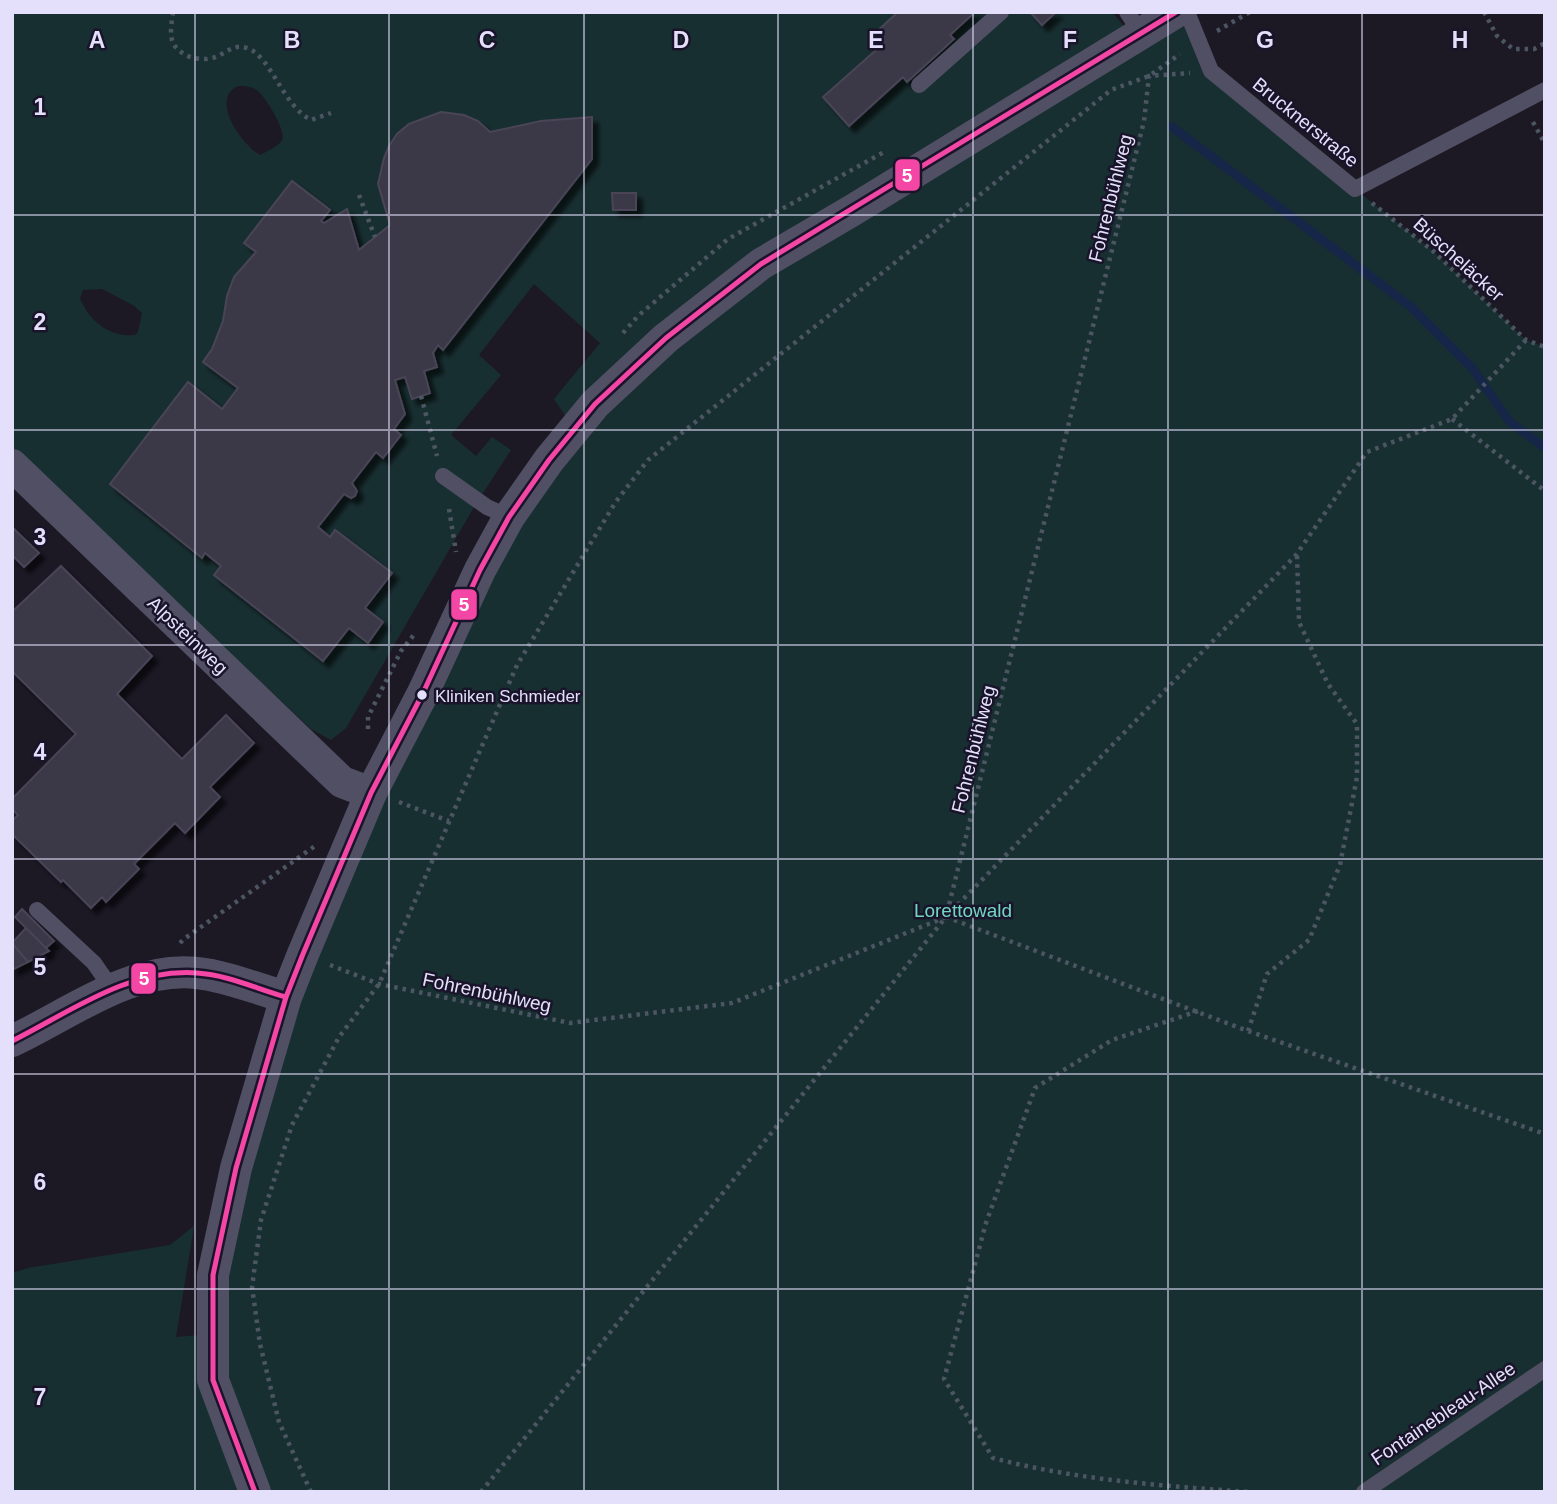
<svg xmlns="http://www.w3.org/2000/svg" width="1557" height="1504" font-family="Helvetica,sans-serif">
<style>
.green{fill:#182f31;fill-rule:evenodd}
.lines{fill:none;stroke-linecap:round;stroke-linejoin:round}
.stream{stroke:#162649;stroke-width:9}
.building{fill:#3b3846;stroke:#494557;stroke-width:2;filter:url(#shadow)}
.path{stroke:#4c5663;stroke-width:4.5;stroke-dasharray:3.5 5;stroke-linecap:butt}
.service{stroke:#514f64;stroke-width:16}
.minor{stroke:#514f64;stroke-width:32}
.bus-1-casing{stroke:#19142a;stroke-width:10}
.bus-1{stroke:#f346a5;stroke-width:5}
.grid{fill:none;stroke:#e4e0fc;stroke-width:2;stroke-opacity:0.55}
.bus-dot{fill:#e4e0fc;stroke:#19142a;stroke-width:2.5}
.labels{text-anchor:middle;stroke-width:5;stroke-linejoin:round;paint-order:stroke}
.bus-label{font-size:17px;fill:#e4e0fc;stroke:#19142a;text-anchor:start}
.street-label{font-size:19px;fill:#e4e0fc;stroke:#19142a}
.park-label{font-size:19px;fill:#71d7c3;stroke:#19142a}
.grid-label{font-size:23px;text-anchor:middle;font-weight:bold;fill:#e4e0fc;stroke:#19142a;stroke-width:5;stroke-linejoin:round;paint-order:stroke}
.line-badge{stroke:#19142a;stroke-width:2.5}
.badge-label{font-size:19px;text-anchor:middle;font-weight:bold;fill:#fff}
</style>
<defs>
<filter id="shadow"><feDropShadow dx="6" dy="6" stdDeviation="2" flood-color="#0009"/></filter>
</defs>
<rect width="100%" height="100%" fill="#1c1925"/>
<!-- green -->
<path class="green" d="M12 12H1112L1134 38 1176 12 1203 54 1355 189 1433 251 1526 340 1545 347V1492H12V1273L28 1268 170 1245 194 1226 176 1337 213 1334 236 1168 371 793 574 429 554 399 600 343 534 284 479 355 501 375 451 435 476 456 492 437 511 450 474 507 346 728 331 740 311 729 15 453 12 455ZM238 86C246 86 252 86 259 92 266 98 287 132 282 140 279 146 266 152 260 155 242 145 209 99 238 86ZM102 289 133 305 142 313 138 332 135 335C110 338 88 320 80 298L83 290Z"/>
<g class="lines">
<!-- stream -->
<path class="stream" d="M1172 127 1410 306 1473 369 1509 421 1545 448"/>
</g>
<!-- building -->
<path class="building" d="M898 12H975L950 35 954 39 907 82 903 77 849 126 823 97 884 43 875 33Z
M1030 12H1056L1042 25Z
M441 112 464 115 478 121 490 132 541 121 592 117V159L443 350 438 345 433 353 437 367 424 371 430 393 412 399 405 377 395 380 405 414 394 429 401 435 383 458 376 452 352 483 357 491 355 496 351 498 344 494 318 527 330 537 335 530 392 573 365 608 383 622 368 643 349 628 323 661 214 575 221 566 205 553 202 558 110 484 188 382 222 409 238 388 203 362 212 349 223 321 227 296 234 277 256 252 244 243 292 181 330 210 321 221 324 223 347 209 359 250 390 225 378 184 384 158 389 146 397 134 409 124Z
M612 193H636V210H613Z
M12 527 39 553 24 567 14 557 12 558Z
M61 566 152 656 117 694 182 759 226 715 254 743 210 787 220 797 185 833 175 823 134 864 139 869 106 902 102 897 91 908 63 880 61 882 12 834V821L18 815 12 809V799L76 734 12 671V612Z
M22 909 54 941 46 948 15 917Z
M26 928 49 951 28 962 12 943Z
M12 943 28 962 12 970Z"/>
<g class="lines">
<!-- path -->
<path class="path" d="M173 12C170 34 167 47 190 57 197 59 205 60 212 58 225 55 232 43 247 48 271 56 283 106 311 120L331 113
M1484 12 1497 36 1513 49H1534L1545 43
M1217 31 1250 12
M1533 122 1545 144
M359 195 375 237
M1372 203 1433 251 1526 340 1545 347
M623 333 638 316 728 239 884 152
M421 396 437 456
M1452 419 1545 491
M449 509 456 552
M368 729V717L401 651 416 632
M399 802 449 821
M946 917 1248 1031 1545 1134
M180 943 184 939 315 846
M330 965 379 984 570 1023 732 1003 946 917 1144 121 1149 76 1190 73
M1198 1011 1112 1040 1035 1088 986 1223 944 1379 993 1458C1076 1480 1164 1486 1250 1492
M1248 1031 1267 974 1309 940 1340 865 1357 777V724L1328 684 1299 622 1297 556
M311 1492 279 1422 260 1344 252 1287 261 1220 292 1125 339 1037 379 984 517 665 615 503 648 460 1111 90 1149 76 1180 54
M481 1492 946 917 1296 555 1367 452 1452 419 1526 340"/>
<!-- service -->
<path class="service" d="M1127 12 1141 33
M1187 12 1211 71 1355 189 1545 90
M919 85 1001 12
M443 476 487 507 509 517
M37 910 94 963 112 989
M1364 1492 1545 1369"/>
<!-- minor -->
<path class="minor" d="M12 465 342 782 371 793
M12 1041C70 1014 130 966 197 973 226 976 257 989 286 997
M255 1492 213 1380V1275L236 1168 286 997 303 954 371 793 423 693 480 570 509 517 549 460 595 404 666 338 761 264 853 210 1176 12"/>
<defs>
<path id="bus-1" d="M12 1041C70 1012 129 968 197 973 228 975 257 989 286 997
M255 1492 213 1380V1275L236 1168 286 997 303 954 371 793 423 693 480 570 509 517 549 460 595 404 666 338 761 264 1176 12"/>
</defs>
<!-- bus-1 casing -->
<use href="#bus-1" class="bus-1-casing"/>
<!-- bus-1 -->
<use href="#bus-1" class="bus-1"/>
</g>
<!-- grid -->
<path class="grid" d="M195 12V1492M389 12V1492M584 12V1492M778 12V1492M973 12V1492M1168 12V1492M1362 12V1492M12 215H1545M12 430H1545M12 645H1545M12 859H1545M12 1074H1545M12 1289H1545"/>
<!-- markers -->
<circle class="bus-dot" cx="422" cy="695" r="6"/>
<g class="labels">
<!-- bus labels -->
<g class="bus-label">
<text x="435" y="702">Kliniken Schmieder</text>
</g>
<!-- street labels -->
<g class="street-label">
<text transform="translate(1306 122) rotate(39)" y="7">Brucknerstraße</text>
<text transform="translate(1110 198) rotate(-76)" y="7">Fohrenbühlweg</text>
<text transform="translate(1459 259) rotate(42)" y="7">Büscheläcker</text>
<text transform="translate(188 635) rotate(44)" y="7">Alpsteinweg</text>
<text transform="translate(973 749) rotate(-76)" y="7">Fohrenbühlweg</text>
<text transform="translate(487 992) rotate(12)" y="7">Fohrenbühlweg</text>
<text transform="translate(1443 1413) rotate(-34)" y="7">Fontainebleau-Allee</text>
</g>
<!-- park labels -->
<g class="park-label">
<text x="963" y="917">Lorettowald</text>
</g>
</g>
<g class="grid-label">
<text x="97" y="48">A</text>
<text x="292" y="48">B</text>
<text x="487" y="48">C</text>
<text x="681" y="48">D</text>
<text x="876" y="48">E</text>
<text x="1070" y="48">F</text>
<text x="1265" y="48">G</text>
<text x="1460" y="48">H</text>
<text x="40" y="115">1</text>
<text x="40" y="330">2</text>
<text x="40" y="545">3</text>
<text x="40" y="760">4</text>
<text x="40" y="975">5</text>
<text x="40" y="1190">6</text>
<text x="40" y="1405">7</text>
</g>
<g class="line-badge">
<rect x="894" y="158" width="27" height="34" rx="7" fill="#f346a5"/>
<rect x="450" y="588" width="28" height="33" rx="7" fill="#f346a5"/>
<rect x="130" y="962" width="27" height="33" rx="7" fill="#f346a5"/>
</g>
<g class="badge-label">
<text x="907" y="182">5</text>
<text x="464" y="611">5</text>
<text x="144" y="985">5</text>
</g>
<!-- border -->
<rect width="1557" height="1504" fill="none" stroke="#e4e0fc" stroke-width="28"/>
</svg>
